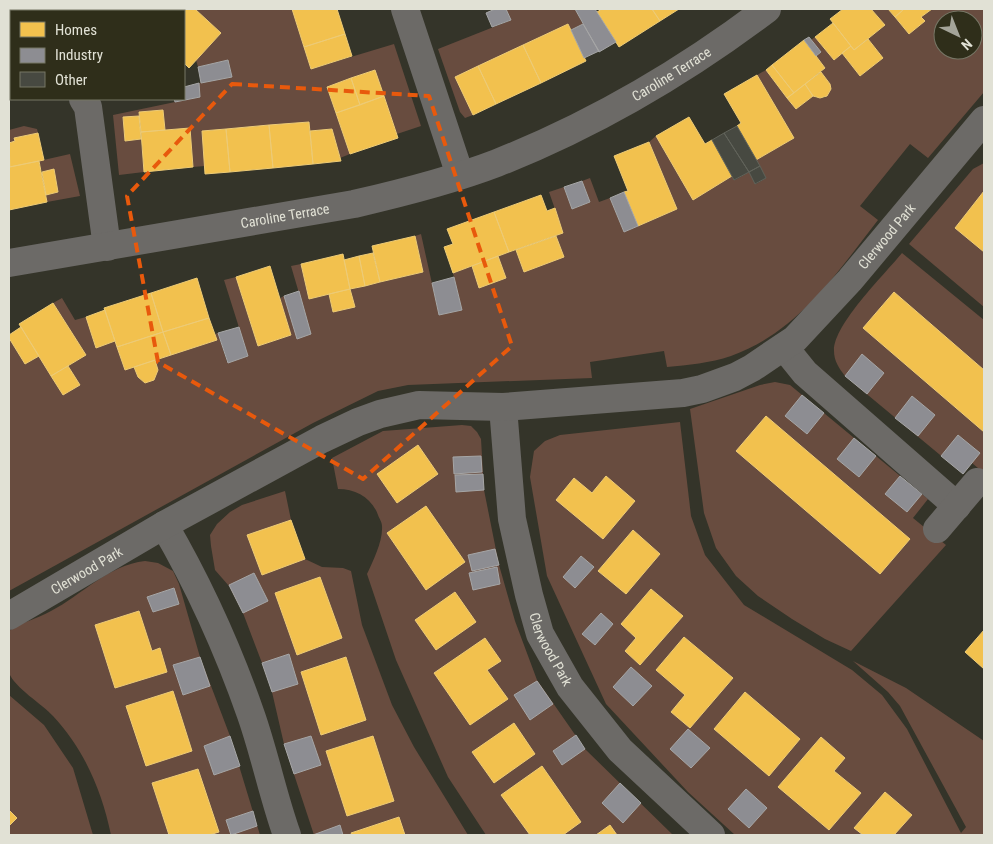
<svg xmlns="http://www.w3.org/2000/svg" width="993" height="844" font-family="'Roboto Condensed',sans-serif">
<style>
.green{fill:#684c3f;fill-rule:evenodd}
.homes{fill:#f2c14e;stroke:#edcb76}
.industry{fill:#8d8d92;stroke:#a6a6a6}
.building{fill:#474941;stroke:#61635a}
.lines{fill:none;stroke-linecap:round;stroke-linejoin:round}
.minor{stroke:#6c6a67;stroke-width:28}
.marked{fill:none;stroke:#e8590c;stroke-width:4;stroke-dasharray:10 6;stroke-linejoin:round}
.labels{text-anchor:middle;stroke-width:5;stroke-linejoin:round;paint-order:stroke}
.street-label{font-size:14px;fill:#e1e1d5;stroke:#2f2e1a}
</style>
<rect width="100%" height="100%" fill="#343429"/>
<!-- green -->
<path class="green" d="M195 9H292L311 69 394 44 421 126 397 134 374 70 327 87 350 154 340 158 332 129 310 131 309 122 203 131 205 166 193 167 190 128 165 130 163 110 139 112V116L123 118 125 141 141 139 144 172 119 175 113 115 199 97V83L232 77 228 60 198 67 196 60 221 33Z
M506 9H575L583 24 571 30 568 24 473 115 465 118 460 112 438 49 511 20Z
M871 9H888L909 34 924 21 921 17 932 9H984V92L928 158 910 144 860 206 878 220C836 274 798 332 731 356 710 363 688 365 667 367L664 351 590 362 592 378 408 385 378 391 313 423 9 591V338L25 364 39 356 63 395 80 385 68 366 86 355 53 303 62 298 75 320 86 317 96 347 115 341 125 370 134 367 138 377 145 383 154 379 158 370 155 360 216 340 215 334 218 333 227 362 248 356 224 280 236 277 258 346 291 335 280 298 284 296 311 334 291 266 301 264 309 298 329 294 333 312 354 306 350 289 423 272 415 236 421 234 439 315 462 310 453 273 472 266 480 287 506 278 498 256 516 250 524 271 563 257 556 236 563 232 549 192 564 187 572 209 590 202 582 181 590 178 599 202 610 198 624 232 677 209 649 142 656 136 693 199 732 176 735 180 749 172 756 184 766 178 756 160 794 138 757 75 766 70 796 109 813 96 817 98H824C836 89 828 81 821 72L825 68 816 56 821 52 811 40 815 37 834 60 842 53 860 76 883 58 868 39 885 25ZM943 20H973V50H943Z
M24 126 37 129 38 133 15 138V141L9 143V130Z
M70 154 80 196 47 202 46 195 58 192 54 170 42 172 39 161Z
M984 163V307L909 244 973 169Z
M902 253 984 320V473L972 463 963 474 845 376C839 368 834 361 834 351 833 325 885 274 902 253Z
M775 382 790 385 928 499 913 518 946 545 851 651 825 639 792 619 758 596 736 576 716 548 704 513 690 409 760 385Z
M680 422 691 516 705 555 744 605 852 670 882 695 907 729 961 833 966 827 900 706 888 692 853 661 906 688 984 741V835H735L688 792 606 704 547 576 530 477 534 451 545 441 560 435Z
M462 425 471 426 477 432 481 439 484 490 499 565 515 621 537 680 585 749 673 835H486L448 777 396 660 367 574C373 561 383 541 382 526 382 522 379 518 378 515 372 498 356 489 338 489L332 458 383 431Z
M285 491 291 520 305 559 322 567 343 568 351 571 362 625 392 705 414 747 468 835H314L284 744 272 692 262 663 243 613 229 586 215 570 211 546 210 535 217 524 230 512 242 505Z
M145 561 158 563 173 571 179 584 200 657 230 736 260 835H111C102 791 84 749 53 716 42 704 15 688 9 673 7 667 9 640 9 631 21 622 37 619 51 611 82 595 108 565 145 561Z
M9 695 44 725 73 768 93 835H9Z"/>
<!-- homes -->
<path class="homes" d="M38 9H86L87 11H39Z
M126 9H176L174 11H128Z
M176 9H195L221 33 189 68 184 63V11H174Z
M292 9H337L345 34 304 47Z
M602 9H652L660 21 619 47 597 12Z
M652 9H679L660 21Z
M843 9H871L885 25 854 50 830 19Z
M888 9H904L895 17Z
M904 9H932L921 17 925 21 909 34 895 17Z
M833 23 851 46 834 60 815 37Z
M568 24 586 61 541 83 523 45Z
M345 34 352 56 311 69 304 47Z
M868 39 883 58 860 76 842 53 851 46 854 50Z
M804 40 825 68 794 93 772 65Z
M523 45 541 83 496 104 478 66Z
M772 65 794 93 787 98 766 70Z
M478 66 496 104 473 115 455 77Z
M375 70 384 96 360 105 351 78Z
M821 72 830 84 831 89 827 96 820 98 813 96 805 84Z
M757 75 794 138 756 160 737 126 741 123 724 94Z
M351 78 360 105 336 113 327 87Z
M805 84 813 96 796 109 787 98Z
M384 96 398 138 350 154 336 113Z
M163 110 165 130 141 132 139 112Z
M139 116 141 139 125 141 123 117Z
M689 117 705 144 712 140 732 176 693 200 656 136Z
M309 122 313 164 273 168 269 125Z
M269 125 273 168 230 172 226 129Z
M190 128 193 167 144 172 141 132Z
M226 129 230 172 205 174 202 131Z
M332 129 341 161 313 164 310 131Z
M38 133 44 160 10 167 9 143 15 141 14 138Z
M649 142 677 209 638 226 624 192 628 191 614 156Z
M39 161 47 202 9 210V167Z
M54 169 58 192 46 195 42 172Z
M984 191V252L955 228Z
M541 195 547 211 555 208 563 233 509 252 494 212Z
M494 212 509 252 453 273 444 247 453 244 447 229Z
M415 236 423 272 380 282 372 246Z
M556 236 564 257 524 272 516 250Z
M373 253 380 282 365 286 359 256Z
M343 254 350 289 309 299 301 264Z
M359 256 365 286 350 289 344 260Z
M498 256 506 278 479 288 472 266Z
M270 266 291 335 258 346 236 277Z
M197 278 209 318 163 332 151 293Z
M350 289 355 307 333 312 329 294Z
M894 292 984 370V432L863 328Z
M151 293 163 332 117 347 104 308Z
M53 303 86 355 51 376 19 324Z
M105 310 115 341 96 348 86 317Z
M209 318 217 340 171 355 163 332Z
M21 327 39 356 25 364 9 338V335Z
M163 332 171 355 125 370 117 347Z
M155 360 158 370 154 380 145 383 138 377 134 367Z
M68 366 80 385 63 395 51 376Z
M766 416 910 539 880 574 736 451Z
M418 445 438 474 397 503 377 474Z
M606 476 635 501 603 539 556 500 574 478 592 493Z
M426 506 465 562 426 590 387 533Z
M291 520 305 559 262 575 247 535Z
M633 530 660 554 626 594 598 571Z
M320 577 342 638 297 655 275 593Z
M651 589 683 616 640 665 625 651 636 638 621 624Z
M455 592 476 622 436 650 415 620Z
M139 611 152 651 160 648 167 672 115 688 95 625Z
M984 630V669L965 652Z
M684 637 733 678 690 728 671 712 685 695 656 670Z
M485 638 501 661 487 670 508 699 470 725 434 673Z
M346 657 366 720 321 735 301 672Z
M173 691 192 751 146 766 126 706Z
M745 692 800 739 769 776 714 729Z
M514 723 535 754 494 783 472 752Z
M373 736 394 801 347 816 326 751Z
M821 737 845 758 834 771 861 793 829 830 778 787Z
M542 766 581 822 563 835H530L501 795Z
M198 769 219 832 209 835H169L152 783Z
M885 792 912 815 894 835H863L854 828Z
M9 810 17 818 9 826Z
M399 817 405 835H352L351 833Z
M610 825 617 835H596Z"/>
<!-- industry -->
<path class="industry" d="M495 9H506L511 20 492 27 486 13Z
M575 9H595L616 42 599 52Z
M583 24 599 51 584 58 571 30Z
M809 37 821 52 816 56 804 40Z
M228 60 232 77 201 83 198 67Z
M199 83 200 97 175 102 174 99H184V87Z
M582 181 590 202 572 209 564 187Z
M624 192 638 226 624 232 610 198Z
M454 277 462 310 439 315 432 283Z
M299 291 311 334 297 339 284 296Z
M239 327 248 356 228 363 218 333Z
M862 354 884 373 867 394 845 376Z
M802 395 824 413 807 434 785 416Z
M912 396 935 415 918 436 895 418Z
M958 435 980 453 963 474 941 456Z
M854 438 876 456 859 477 837 459Z
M481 456 482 472 454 474 453 457Z
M483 474 484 490 456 492 455 475Z
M900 476 922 494 907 512 885 494Z
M495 549 499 565 472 571 468 555Z
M581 556 594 567 575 588 563 577Z
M497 567 500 584 473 590 469 573Z
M254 573 268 601 243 613 229 585Z
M174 588 179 604 153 612 147 597Z
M601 613 613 624 595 645 582 634Z
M289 654 298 684 272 692 262 663Z
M200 657 210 686 183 695 173 665Z
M631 667 652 686 633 706 613 687Z
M537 681 553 704 530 720 514 695Z
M688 729 710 748 691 768 670 749Z
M576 735 585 749 562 765 553 751Z
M230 736 240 766 214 775 204 746Z
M311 736 321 765 294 774 284 744Z
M620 783 641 803 623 823 602 803Z
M746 789 767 808 749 828 728 809Z
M253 811 257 826 231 835 226 820Z
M340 825 343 835H313Z"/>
<!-- building -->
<path class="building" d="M737 126 760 166 749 172 724 133Z
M724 133 749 172 734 180 712 140Z
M760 166 766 178 755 184 749 172Z"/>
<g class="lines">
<!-- minor -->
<g class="minor">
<path d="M405 9 460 175"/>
<path d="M83 99 88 107 107 247"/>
<path id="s1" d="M9 263 354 204C402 193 450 181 497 163 593 125 685 71 767 9"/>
<path d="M784 347 805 373 957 506"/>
<path id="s2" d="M503 407 512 519 529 595 540 634 570 687 620 750 711 835"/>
<path d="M164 525C199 585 228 649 251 715 265 755 273 796 287 835"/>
<path d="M937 529 977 482"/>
<path id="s3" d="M9 616 164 525 322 439 358 422 380 414 419 405 503 407 683 393 702 389 735 377 752 368 795 339 850 280 984 120"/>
</g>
</g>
<!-- marked area -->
<path class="marked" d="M232 84 429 96 512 346 363 479 158 362 127 196Z"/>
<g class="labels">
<!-- street labels -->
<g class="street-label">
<text dy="5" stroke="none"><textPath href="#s1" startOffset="695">Caroline Terrace</textPath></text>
<text dy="5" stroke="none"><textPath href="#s1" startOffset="280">Caroline Terrace</textPath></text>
<text dy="5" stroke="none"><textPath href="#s3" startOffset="991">Clerwood Park</textPath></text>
<text dy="5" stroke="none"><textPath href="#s3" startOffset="90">Clerwood Park</textPath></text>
<text dy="5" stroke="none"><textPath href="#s2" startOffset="249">Clerwood Park</textPath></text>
</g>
</g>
<!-- border -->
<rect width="993" height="844" fill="none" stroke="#e1e1d5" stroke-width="20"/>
<!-- legend -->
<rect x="10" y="10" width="175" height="90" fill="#2f2e1a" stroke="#767665"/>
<rect x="20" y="22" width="25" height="15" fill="#f2c14e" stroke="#767665"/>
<text x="55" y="35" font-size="15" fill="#e1e1d5">Homes</text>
<rect x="20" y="48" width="25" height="15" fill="#8d8d92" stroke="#767665"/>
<text x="55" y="60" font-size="15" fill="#e1e1d5">Industry</text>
<rect x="20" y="72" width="25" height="15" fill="#474941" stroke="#767665"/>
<text x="55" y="85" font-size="15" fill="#e1e1d5">Other</text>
<!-- north arrow -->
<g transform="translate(958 35) rotate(137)"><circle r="24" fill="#2f2e1a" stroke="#767665"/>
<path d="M0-4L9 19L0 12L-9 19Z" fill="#a4a499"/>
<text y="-8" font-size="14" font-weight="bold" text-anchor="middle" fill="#e1e1d5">N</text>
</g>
</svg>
